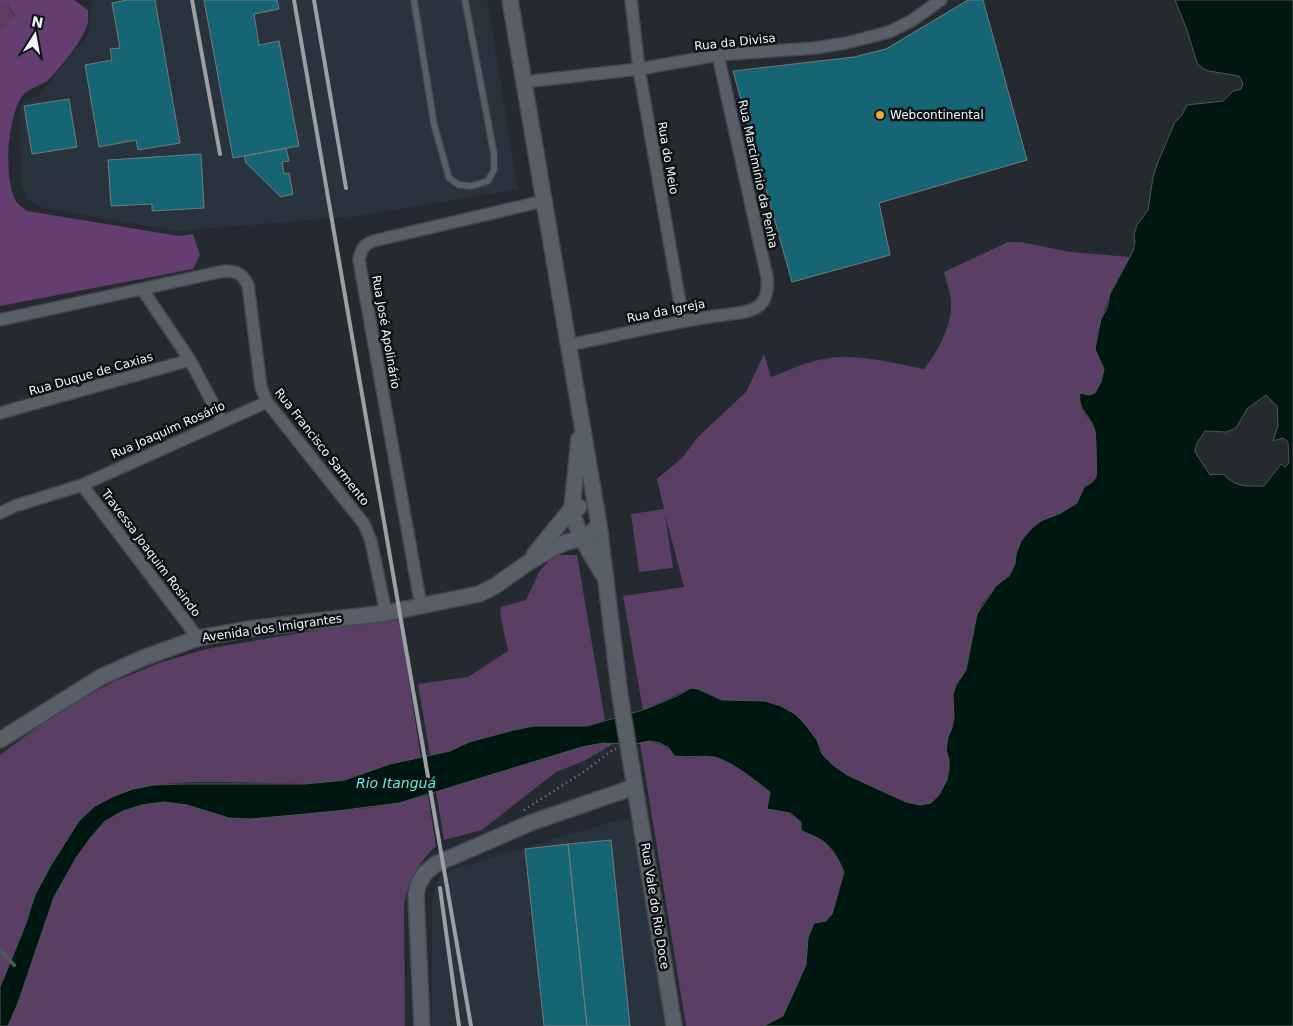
<svg xmlns="http://www.w3.org/2000/svg" width="1293" height="1026" font-family="'DejaVu Sans',sans-serif">
<style>
.built{fill:#29333e}
.green{fill:#5a3e63}
.forest{fill:#643d71}
.water{fill:#001611;stroke:#485956;fill-rule:evenodd}
.lines{fill:none;stroke-linecap:round;stroke-linejoin:round}
.stream{stroke:#485956;stroke-width:4}
.building{fill:#156574;stroke:#717c7e}
.lane-casing{stroke:#43484e;stroke-width:8}
.street-casing{stroke:#43484e;stroke-width:14}
.secondary-casing{stroke:#43484e;stroke-width:18}
.path{stroke:#84898e;stroke-width:2.5;stroke-dasharray:1 4;stroke-linecap:butt}
.lane{stroke:#595f66;stroke-width:5.5}
.street{stroke:#595f66;stroke-width:11}
.secondary{stroke:#595f66;stroke-width:15}
.rail{stroke:#9ba0a5;stroke-width:4}
.poi-dot{fill:#eca93b;stroke:#0f1215;stroke-width:2}
.labels{text-anchor:middle;stroke-width:5;stroke-linejoin:round;paint-order:stroke}
.street-label{font-size:12px;fill:#f0f4f8;stroke:#0f1215}
.poi-label{font-size:12px;fill:#f0f4f8;stroke:#0f1215;text-anchor:start}
.water-label{font-size:14px;font-style:italic;fill:#62ebd2;stroke:#0f1215}
</style>
<rect width="100%" height="100%" fill="#242a30"/>
<!-- built -->
<path class="built" d="M92 0H487L518 189 358 216 177 231 44 208 28 200 21 183 20 112 22 102 38 97 89 33Z
M622 819 630 822 635 827 667 1026H432V899L435 885 441 876 450 870Z"/>
<!-- green -->
<path class="green" d="M0 3H6L15 17 0 31Z
M1008 242H1021L1071 252 1130 257 1110 294 1097 334 1096 349 1104 370 1101 382 1095 393 1089 395 1080 393C1077 409 1088 415 1094 428 1100 442 1095 461 1097 476L1080 496 1077 503 1061 513 1041 521 1016 554 1015 564 1009 576 996 586 982 604 974 626 973 636 966 670 956 685 953 695 954 716 952 728 948 737 946 750 949 759V769L947 780 939 795 931 803 920 805 906 802 847 775 833 765 822 754 817 740 765 701 722 700 698 689 691 688 643 710 623 596 684 587 665 514 673 568 639 572 631 514 664 509 657 479 682 458 698 437 746 392 764 354 771 377C785 372 799 365 814 361 850 351 889 362 924 369 939 350 953 324 951 299 950 291 946 281 944 272Z
M554 555H577L605 720 587 726H534L514 730 469 742 450 751 430 755 418 684 468 677 508 651 500 613 501 607 526 600 539 572Z
M399 616 421 758 390 764 345 780 325 783C262 786 195 776 133 789L35 895 25 926 0 987V755L43 723 75 702 113 682 159 663 206 649Z
M649 741C664 744 671 752 684 757 691 759 705 755 715 757 730 760 757 782 770 792V797L783 812C796 814 803 825 810 835 828 839 837 856 845 872L832 914 826 921 783 1016 764 1026H686L640 743Z
M603 743 613 744 584 761 556 772 482 830 444 840 436 792 582 747Z
M428 795 436 846C418 863 408 881 404 905L405 1026H8L18 1003 54 897 76 858 91 837 105 822 123 811 142 805 164 802 187 805 229 818 251 819 368 808 399 803Z"/>
<!-- forest -->
<path class="forest" d="M0 0H74L88 10C88 15 89 21 87 25 84 39 58 71 47 81 40 86 30 88 24 94 7 113 3 179 16 201 18 205 24 208 27 211L179 236 193 234 200 255 193 269 0 306V31L15 16 7 4 0 3Z"/>
<!-- water -->
<path class="water" d="M1175 0H1293V1026H764L783 1016 806 965 808 938 814 923 826 921 832 914 844 872C838 858 831 844 816 837 811 835 806 833 801 830V822L790 813 767 809 770 792C757 782 729 759 713 757 700 755 687 758 674 756L669 748 660 743 649 741 636 744 603 743 582 747 399 803 337 811 251 819 229 818 187 805 164 802 142 805 123 811 105 821 91 837 76 858 54 897 18 1003 8 1026H0V987L25 926 35 895 51 865 79 821 95 806 114 796 133 789 154 785 181 784H305L345 780 390 764 450 751 469 742 514 730 534 726H587L643 710 677 696 691 688 698 689 722 700 765 701 781 706 795 714 804 723 817 740 822 754 833 765 847 775 906 802 920 805 931 803 939 795 947 780 949 769V759L946 750 948 737 952 728 954 716 953 695 956 685 966 670 977 614 996 586 1009 576 1015 564 1016 554 1021 541 1031 529 1041 521 1061 513 1077 503 1084 487C1089 484 1093 483 1096 477 1097 474 1096 436 1095 431 1091 415 1077 410 1080 393L1089 395 1095 393 1101 382 1104 369 1095 349 1101 319 1107 308 1110 294 1133 251 1135 242 1134 234 1137 225 1148 210 1153 177 1158 162 1175 122 1182 115 1187 105 1223 101 1233 91 1241 89 1243 83 1239 76 1209 71 1204 69 1197 63 1187 30ZM1266 395 1277 406 1278 426 1273 441 1283 438 1288 442 1289 463 1285 467 1281 464 1264 486C1245 486 1237 488 1223 474L1210 475 1195 452 1196 445 1205 431 1226 432 1236 428 1247 409Z"/>
<g class="lines">
<!-- stream -->
<path class="stream" d="M0 950 14 965"/>
</g>
<!-- building -->
<path class="building" d="M127 0H155L180 143 138 150 136 140 99 147 85 65 112 60 110 49 120 48 112 3Z
M204 0H277L279 9 254 14 259 45 279 41 299 146 233 158Z
M968 0H983L1027 160 879 203 890 255 792 282 733 71 854 57 886 49Z
M69 99 77 147 32 154 24 106Z
M286 148 289 161 282 162 284 174 289 173 293 194 281 197 246 163 244 156Z
M201 154 204 208 152 211V204L111 206 108 160Z
M611 840 630 1026H587L568 844Z
M568 844 587 1026H544L525 849Z"/>
<g class="lines">
<defs>
<path id="lane" d="M414 0 434 124 449 178 459 185 472 186 488 181 494 170V154L465 0"/>
<path id="street" d="M631 0 639 69 683 320
M523 82 639 69 718 55 815 48 846 43 889 32 911 21 941 0
M142 289 190 360 222 421
M0 320 224 271C236 271 242 273 248 285L261 387 267 402 364 524 371 541 386 613
M568 345C619 335 671 322 723 315 735 313 751 313 760 305 768 298 768 287 767 277L718 55
M0 413 190 360
M82 485 198 638
M0 513 15 506 82 485 267 402
M421 606 359 260C361 250 363 245 373 241L544 201"/>
<path id="secondary" d="M510 0 599 525 620 696 674 1026
M579 439 572 508C576 533 591 554 604 576
M534 555 572 508 579 507
M0 740 101 677 143 658 198 638 249 629 386 613 479 594 495 586 529 562 555 547 567 542 587 537 599 525
M422 1026 416 895 418 885 425 873 436 864 530 823 634 787"/>
</defs>
<!-- lane casing -->
<use href="#lane" class="lane-casing"/>
<!-- street casing -->
<use href="#street" class="street-casing"/>
<!-- secondary casing -->
<use href="#secondary" class="secondary-casing"/>
<!-- path -->
<path class="path" d="M524 810 585 771 614 749H617"/>
<!-- lane -->
<use href="#lane" class="lane"/>
<!-- street -->
<use href="#street" class="street"/>
<!-- secondary -->
<use href="#secondary" class="secondary"/>
<!-- rail -->
<path class="rail" d="M192 0 220 154
M294 0 471 1026
M314 0 346 188
M440 888 459 1026"/>
</g>
<!-- markers -->
<circle class="poi-dot" cx="880" cy="115" r="5"/>
<g class="labels">
<!-- street labels -->
<g class="street-label">
<text transform="translate(735 42) rotate(-6)" y="4">Rua da Divisa</text>
<text transform="translate(668 158) rotate(80)" y="4">Rua do Meio</text>
<text transform="translate(758 174) rotate(78)" y="4">Rua Marcimínio da Penha</text>
<text transform="translate(666 311) rotate(-11)" y="4">Rua da Igreja</text>
<text transform="translate(386 332) rotate(80)" y="4">Rua José Apolinário</text>
<text transform="translate(91 374) rotate(-16)" y="4">Rua Duque de Caxias</text>
<text transform="translate(168 430) rotate(-24)" y="4">Rua Joaquim Rosário</text>
<text transform="translate(322 447) rotate(52)" y="4">Rua Francisco Sarmento</text>
<text transform="translate(151 553) rotate(53)" y="4">Travessa Joaquim Rosindo</text>
<text transform="translate(272 628) rotate(-8)" y="4">Avenida dos Imigrantes</text>
<text transform="translate(655 906) rotate(81)" y="4">Rua Vale do Rio Doce</text>
</g>
<!-- poi labels -->
<g class="poi-label">
<text x="890" y="119">Webcontinental</text>
</g>
<!-- water labels -->
<g class="water-label">
<text x="396" y="788">Rio Itanguá</text>
</g>
</g>
<!-- north arrow -->
<g transform="translate(35 35) rotate(11)" stroke="#0f1215" stroke-width="4" paint-order="stroke">
<path d="M0-4L9 19L0 12L-9 19Z" fill="#f0f4f8"/>
<text y="-8" font-size="14" font-weight="bold" text-anchor="middle" fill="#f0f4f8">N</text>
</g>
</svg>
